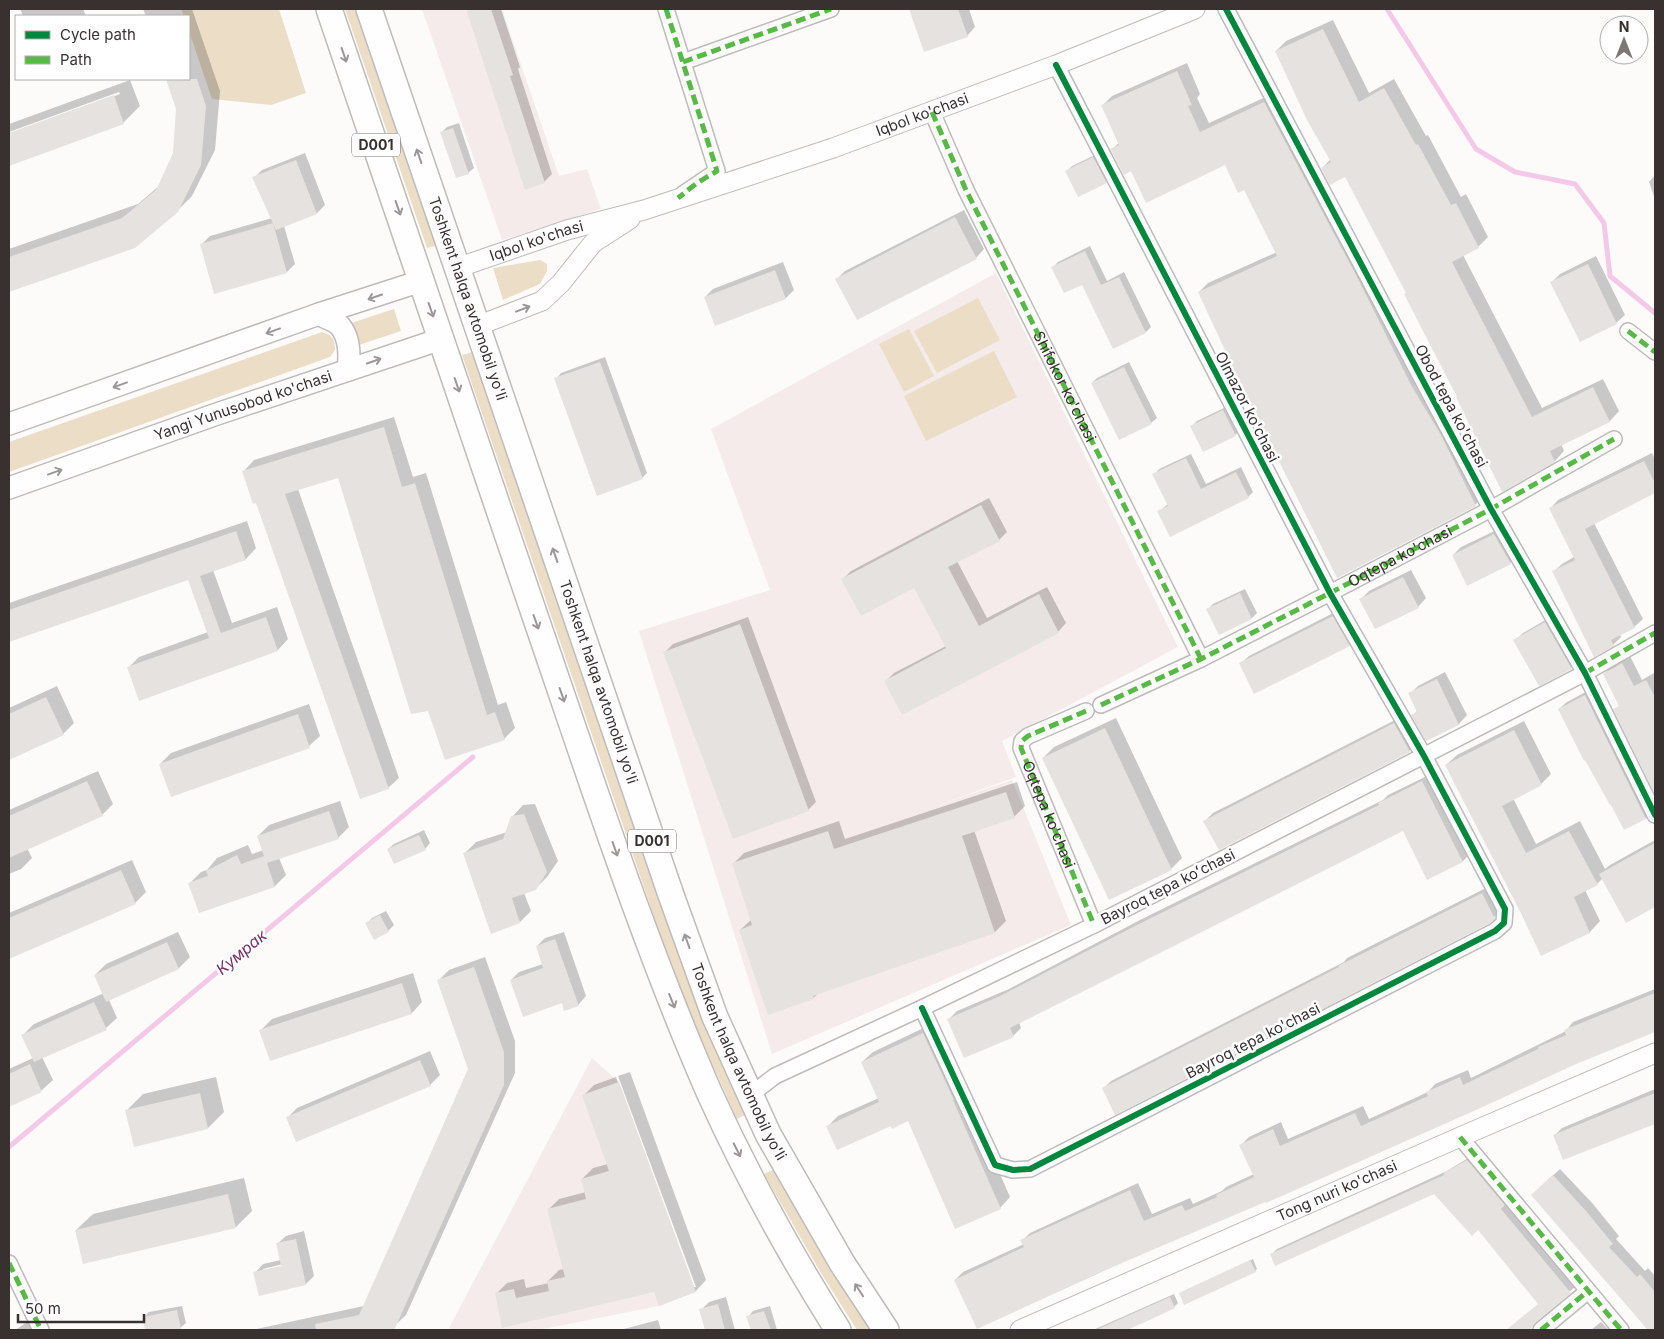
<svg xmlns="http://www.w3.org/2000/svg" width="1664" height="1339" font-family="Inter,sans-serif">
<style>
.built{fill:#f5ebea}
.green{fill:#ecddc7}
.shadow{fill:#0003;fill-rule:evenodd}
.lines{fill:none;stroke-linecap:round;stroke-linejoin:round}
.stream{stroke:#f4c9e8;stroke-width:5}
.building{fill:#e5e2df}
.minor-casing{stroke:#bebbba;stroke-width:18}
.tertiary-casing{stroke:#bebbba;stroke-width:21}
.secondary-casing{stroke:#bebbba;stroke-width:24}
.trunk-casing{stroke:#bebbba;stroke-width:28}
.minor{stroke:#fffefe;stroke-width:15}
.tertiary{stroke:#fffefe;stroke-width:19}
.secondary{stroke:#fffefe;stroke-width:21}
.trunk{stroke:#fffefe;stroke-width:25}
.quiet{stroke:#58b947;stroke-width:5;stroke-dasharray:10 5;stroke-linecap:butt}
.cycleway-casing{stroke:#fff;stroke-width:9}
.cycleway{stroke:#00873e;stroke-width:6}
.oneway{stroke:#9c9897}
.labels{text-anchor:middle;stroke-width:5;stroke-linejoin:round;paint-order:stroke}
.shield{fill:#fff;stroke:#746f6e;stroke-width:1}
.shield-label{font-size:14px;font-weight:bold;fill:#383130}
.street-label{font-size:15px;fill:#383130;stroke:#fff}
.water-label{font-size:16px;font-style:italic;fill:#783268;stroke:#fff}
</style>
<rect width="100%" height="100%" fill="#fcfbfa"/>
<!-- built -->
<path class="built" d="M422 9H502L559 176 587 169 601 209 502 240Z
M996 273 1178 647 1002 741 1016 777 933 807 1012 780 1071 925 772 1054 639 631 770 590 711 429Z
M592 1058 619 1082 696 1292 659 1306 538 1330H448Z"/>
<!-- green -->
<path class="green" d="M181 9H279L306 93 271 105 212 99 189 31V16H184Z
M345 9H357L438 245 427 248Z
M540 260 547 264V271L540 284 503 300 493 268Z
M978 298 1000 340 937 373 914 331Z
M394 309 401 331 359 345 351 323Z
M909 329 934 376 904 392 879 344Z
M322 332C332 335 335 339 335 350L330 357 9 472V442Z
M994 351 1017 397 926 441 904 396Z
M473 352 747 1114 737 1119 695 1026 659 931 462 355Z
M774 1169 802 1219 871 1330H857L821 1273 764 1174Z"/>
<!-- shadow -->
<path class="shadow" d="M20 9H83L86 16H23Z
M143 9H192L220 91 215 150 192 196 177 211 134 247 9 290V249L138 204 159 186 175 153 178 109 167 79H189V16H146Z
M468 9H501L520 67 518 69 552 174 544 182 525 188Z
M910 9H969L975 27 967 36 925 50Z
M1333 20 1369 93 1394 79 1426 136 1428 135 1461 197 1466 194 1488 237 1478 247 1463 255 1542 408 1603 379 1619 411 1610 421 1561 444 1564 451 1555 461 1503 490 1407 293 1345 175 1322 168 1331 159 1276 51 1286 41Z
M1187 63 1200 94 1197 98 1209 123 1274 93 1484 496 1475 505 1199 292 1208 283 1277 252 1245 188 1226 164 1132 170 1112 149 1119 143 1103 105 1112 96Z
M130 80 140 106 123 123 9 164V135L120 94 119 92 9 132V124Z
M459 123 474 168 468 173 442 132 447 127Z
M305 153 325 205 317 213 284 226 295 264 287 272 202 244 210 236 272 218 254 178 262 170Z
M1099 153 1111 177 1106 182 1067 171 1072 166Z
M1655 175V199L1649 182Z
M964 210 984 249 976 258 837 279 845 271Z
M1090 246 1107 281 1124 272 1151 327 1146 332 1083 283 1053 267 1058 262Z
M1596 256 1625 315 1616 323 1580 340 1552 282 1560 274Z
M783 262 794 290 786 298 716 325 705 297 713 289Z
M605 357 647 473 642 478 556 379 561 373Z
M1129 362 1157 418 1151 423 1092 383 1097 378Z
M1228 406 1240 430 1235 435 1191 427 1197 421Z
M394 417 413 477 426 473 498 705 506 702 515 728 504 739 429 710 339 476 298 489 399 778 388 788 244 471 254 460Z
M1652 453 1655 459V492L1594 523 1643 619 1634 627 1620 634 1621 637 1613 645 1553 572 1562 564 1574 557 1550 509 1558 500Z
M1191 454 1206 484 1241 467 1253 492 1248 497 1158 512 1168 504 1154 475 1159 469Z
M989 498 1007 532 999 540 957 561 987 618 1047 587 1066 623 1058 632 903 713 886 681 894 673 946 646 915 587 843 579 851 571Z
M247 521 256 548 246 559 213 570 232 623 277 607 288 639 278 650 129 667 139 657 208 632 189 579 9 641V603Z
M1503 527 1518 555 1510 563 1453 555 1461 547Z
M1411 570 1426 598 1418 607 1361 599 1369 591Z
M1245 589 1257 613 1252 618 1220 634 1208 609 1213 604Z
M1341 609 1357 637 1349 645 1240 664 1249 656Z
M1554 615 1579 660 1571 668 1515 641 1523 633Z
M748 617 816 802 808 810 665 652 673 644Z
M1630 656 1642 680 1654 673 1655 675V791L1615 710 1620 705 1604 674 1612 666Z
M1445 672 1467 715 1459 724 1427 740 1413 715 1418 710 1410 694 1418 686Z
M57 686 74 723 63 734 9 759V708Z
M1593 688 1653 810 1646 818 1624 828 1559 709 1567 702Z
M309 704 320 736 309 746 160 764 171 753Z
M1403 716 1417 743 1409 751 1205 821 1213 813Z
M1116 718 1182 858 1171 869 1043 758 1054 747Z
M1524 721 1551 774 1541 784 1513 798 1536 844 1580 821 1605 869 1610 865 1655 840V905L1626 921 1603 878 1597 884 1585 890 1600 921 1590 932 1542 954 1446 765 1457 755Z
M98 771 113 804 102 815 27 848 32 858 21 869 9 874V810Z
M1431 774 1471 853 1463 861 1427 878 1403 830 1019 1022 1021 1028 1013 1036 949 1019 957 1011 1009 989 1142 919 1383 800 1388 795Z
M1017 782 1025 806 1014 817 974 830 1006 921 995 932 819 993 813 998 740 930 752 919 733 864 744 853 839 821 845 839Z
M340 801 349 827 338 838 279 858 286 875 275 886 200 912 190 883 201 872 207 870 217 858 248 845 252 854 264 850 258 836 269 825Z
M535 804 558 861 547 877 536 888 524 893 531 911 520 922 465 853 476 842 507 832 512 817 523 805Z
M424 830 430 843 425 849H388L394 844Z
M132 860 146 892 135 903 9 957V913Z
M1490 886 1502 910 1489 922 1103 1089 1111 1081 1344 962 1347 958Z
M386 911 394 925 388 931 374 938 367 923 372 918Z
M178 932 190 957 179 968 109 1000 117 1018 106 1028 42 1057 53 1080 42 1090 9 1105V1069L33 1058 23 1035 34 1024 104 993 95 975 106 964Z
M564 932 586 996 578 1005 562 1002 511 980 519 972 543 964 537 946 545 938Z
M485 957 515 1041V1073L406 1315 390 1330H252L364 1306 470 1069 438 981 449 970Z
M413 973 422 1002 412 1013 261 1030 272 1019Z
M1655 989V1031L1575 1063 1145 1252 978 1328 955 1280 963 1272 1024 1244 1022 1241 1030 1233 1138 1183 1152 1214 1190 1198 1193 1204 1222 1191 1226 1187 1254 1174 1241 1145 1249 1137 1281 1122 1288 1139 1363 1106 1369 1119 1428 1092 1435 1084 1468 1070 1471 1078 1566 1031 1573 1022Z
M934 1023 1010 1197 1000 1208 908 1120 891 1124 828 1126 838 1116 879 1098 862 1062 873 1052Z
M430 1051 440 1075 430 1085 287 1118 297 1108Z
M630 1072 706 1280 696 1291H655L503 1326 496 1294 507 1283 524 1279 526 1288 549 1283 548 1281 559 1270 564 1269 549 1209 559 1199 586 1192 582 1179 593 1168 608 1164 583 1096 594 1085 616 1077 693 1287H696L618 1076Z
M216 1077 224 1112 208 1128 127 1110 143 1094Z
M1655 1089V1123L1563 1158 1554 1136 1562 1128Z
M1473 1155 1576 1286 1544 1314 1540 1304 1478 1228 1434 1192 1271 1255 1277 1249 1447 1171Z
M1560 1169 1593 1204 1619 1236 1616 1239 1645 1271 1648 1268 1655 1276V1330H1648L1616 1291 1539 1188Z
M244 1178 252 1211 236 1227 76 1230 93 1214Z
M304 1231 314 1276 306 1284 255 1273 263 1264 281 1260 277 1244 286 1236ZM287 1263 288 1266 263 1271V1269Z
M1253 1259 1257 1269 1255 1271 1180 1293Z
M1174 1294 1178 1303 1174 1307 1124 1330H1093Z
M726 1297 735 1330H706L701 1310 709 1302Z
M182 1306 186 1323 180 1328 167 1330H146L144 1317 149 1312Z
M770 1306 777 1330H752L748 1317 753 1311Z
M658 1320 661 1330H620Z
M29 1321 36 1330H15Z
M1601 1322 1609 1330H1591Z"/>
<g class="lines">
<!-- stream -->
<path class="stream" d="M1387 9 1476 149 1515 172 1575 184 1604 223 1610 276 1655 313
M9 1147 473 757"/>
</g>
<!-- building -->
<path class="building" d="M466 9H491L513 75 510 76 545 183 525 190Z
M909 9H958L968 37 924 52Z
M1323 29 1359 102 1384 88 1416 145 1418 144 1451 205 1456 203 1479 248 1452 262 1532 417 1593 387 1610 422 1550 451 1555 462 1502 492 1456 397H1457L1404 294 1406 293 1345 177 1330 185 1321 168 1331 162 1307 120 1275 51Z
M1177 71 1192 105 1188 106 1200 132 1264 102 1355 273 1411 385 1441 435 1476 506 1337 578 1242 387 1198 292 1277 256 1244 190 1238 193 1225 165 1146 203 1131 171 1124 175 1110 149 1119 145 1101 105Z
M166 79H197L206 106 201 165 178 212 135 248 9 292V257L122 218 156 190 173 153 176 109Z
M114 95 124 124 9 166V133Z
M453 128 469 174 456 178 440 132Z
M1093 157 1107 183 1078 197 1065 171Z
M296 160 317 214 276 230 252 177Z
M955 217 977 259 857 320 835 279Z
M273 223 287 273 214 294 200 244Z
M1085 251 1101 285 1119 277 1146 333 1113 349 1082 285 1064 293 1051 267Z
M1588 264 1617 324 1580 342 1550 282Z
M775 270 786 299 715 326 704 297Z
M600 362 643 479 597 496 554 378Z
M1124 367 1152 424 1119 440 1091 383Z
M1223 410 1236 436 1203 452 1190 426Z
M384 427 402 487 415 483 487 715 495 712 505 740 445 760 428 711 411 714 338 478 285 494 389 789 360 799 256 503 253 504 242 471Z
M1186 458 1201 489 1236 472 1249 498 1170 537 1157 511 1168 506 1152 474Z
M1644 461 1655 483V493L1585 529 1635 628 1611 640 1614 646 1594 657 1552 571 1575 560 1549 508Z
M981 505 1000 541 948 567 979 626 1039 594 1059 633 902 715 884 681 946 648 914 588 861 616 841 579Z
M236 531 246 560 200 576 221 633 266 617 278 651 139 701 127 667 209 638 188 580 9 642V610Z
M1494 534 1511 564 1467 586 1452 555Z
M1403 577 1419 608 1375 629 1359 599Z
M1240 593 1252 619 1219 635 1206 609Z
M1333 616 1350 646 1254 694 1239 663Z
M1545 622 1572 669 1539 686 1513 640Z
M740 624 809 811 733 839 663 652Z
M1622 663 1634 686 1646 680 1655 697V794L1613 709 1619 706 1603 674Z
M1437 679 1459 725 1426 741 1411 715 1417 712 1408 693Z
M1585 695 1646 819 1624 830 1611 805H1610L1585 760 1584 761 1558 709Z
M46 697 64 735 9 760V714Z
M298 714 310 748 171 797 159 764Z
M1394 723 1410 752 1219 850 1203 821Z
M1105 728 1172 870 1109 900 1042 758Z
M1514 730 1542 785 1502 806 1526 853 1569 831 1598 885 1574 897 1590 933 1541 956 1521 913 1445 765Z
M87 781 103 816 9 858V816Z
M1422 781 1463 862 1427 880 1403 831 1010 1028 1014 1037 964 1058 947 1019 1000 996 1133 927 1379 805 1378 803Z
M1006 792 1015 818 962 836 995 933 813 996 814 999 768 1015 739 930 752 925 732 863 828 831 834 849Z
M329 811 339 839 267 863 275 887 199 913 188 883 208 876 206 871 237 855 241 864 264 856 257 836Z
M524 814 547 872 536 890 512 898 520 923 491 934 463 853 503 839 511 816Z
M419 835 426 850 394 864 387 849Z
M1655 843V907L1626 923 1599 874Z
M121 870 136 904 9 959V918Z
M1482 893 1495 919 1490 923 1115 1115 1102 1088 1339 967 1338 966Z
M380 915 389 932 374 940 365 923Z
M555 939 579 1006 564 1011 562 1003 523 1017 510 980 543 968 536 946Z
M167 942 179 969 106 1002 94 975Z
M474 967 504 1052V1085L395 1328 392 1330H316L315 1324 359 1315 468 1069 437 980Z
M402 983 412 1014 270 1061 259 1030Z
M1655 993V1032L1576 1064 1476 1110 1266 1203 1265 1202 1103 1271 977 1329 954 1280 1024 1247 1020 1240 1130 1190 1144 1221 1182 1205 1185 1211 1217 1197 1216 1195 1254 1177 1239 1145 1273 1129 1280 1146 1355 1113 1361 1126 1428 1096 1426 1092 1460 1077 1463 1085 1538 1049V1047L1566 1035 1564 1030Z
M94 1002 107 1030 34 1062 21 1035Z
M923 1033 954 1100H953L1001 1209 955 1229 908 1121 892 1129 891 1126 837 1150 826 1126 879 1102 861 1062Z
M420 1060 431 1086 296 1142 286 1117Z
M30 1064 42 1092 9 1107V1074Z
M619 1082 696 1292 659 1306 654 1292 502 1328 495 1293 514 1289 516 1298 549 1291 547 1281 565 1277 547 1209 586 1199 581 1179 609 1171 582 1095Z
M200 1093 208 1129 134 1147 125 1110Z
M1655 1093V1124L1563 1160 1553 1135Z
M1467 1160 1505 1205 1501 1209 1571 1293 1535 1323 1530 1330H1506L1538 1304 1478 1230 1472 1236 1434 1194 1275 1266 1270 1254 1444 1175V1173Z
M1553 1175 1586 1211 1613 1244 1609 1247 1637 1277 1640 1274 1655 1292V1330H1648L1531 1195Z
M228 1194 236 1228 83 1264 75 1230Z
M296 1239 306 1285 259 1296 253 1272 281 1266 276 1243Z
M1250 1260 1256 1272 1184 1305 1179 1293Z
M1170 1297 1175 1308 1154 1318 1127 1330H1096Z
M718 1304 725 1330H705L699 1309Z
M177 1310 181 1329 145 1330 143 1317Z
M764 1311 771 1330H751L746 1316Z"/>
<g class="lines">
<defs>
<g id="minor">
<path d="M666 9 717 171 683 194"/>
<path d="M1226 9 1491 509 1585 673 1655 815"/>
<path d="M683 62 831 9"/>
<path d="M932 112 966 190 1201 659"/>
<path d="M1628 331 1655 352"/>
<path id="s1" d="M1101 705 1201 659 1330 593 1491 509 1614 439"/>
<path id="s2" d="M1086 711 1028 736 1022 741 1021 748 1094 925"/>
<path d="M922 1008 995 1165 1013 1170 1030 1169 1495 931 1504 923 1505 909 1424 756 1330 593 1056 65"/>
<path d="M749 1096 775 1076 922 1008 1094 925 1585 673 1655 633"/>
<path d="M1460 1137 1621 1330"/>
<path d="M9 1263 41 1330"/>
<path d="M1541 1330 1588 1291"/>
</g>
<g id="tertiary">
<path id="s3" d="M457 268 567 230 644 210 833 148 1056 65 1195 9"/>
<path d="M477 326 542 301 561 283 593 243 630 219"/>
<path id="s4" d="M1020 1330 1460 1137 1655 1053"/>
</g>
<g id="secondary">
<path d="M319 314C325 318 336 321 340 326 350 338 350 355 348 370"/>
<path d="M9 424 319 314 421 281"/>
<path id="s5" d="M9 488 214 415 441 339"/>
</g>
<g id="trunk">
<path d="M329 9C403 224 475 441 549 657 599 803 647 950 709 1092 746 1174 790 1254 838 1330"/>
<path id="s6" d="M369 9 671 895 715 1017 768 1134 842 1263 886 1330"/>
</g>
</defs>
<!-- minor casing -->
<use href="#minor" class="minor-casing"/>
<!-- tertiary casing -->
<use href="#tertiary" class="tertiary-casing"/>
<!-- secondary casing -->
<use href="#secondary" class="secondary-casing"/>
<!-- trunk casing -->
<use href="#trunk" class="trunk-casing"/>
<!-- minor -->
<use href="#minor" class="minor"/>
<!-- tertiary -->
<use href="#tertiary" class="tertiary"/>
<!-- secondary -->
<use href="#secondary" class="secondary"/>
<!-- trunk -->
<use href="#trunk" class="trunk"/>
<!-- quiet -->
<g class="quiet">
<path d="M666 9 717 171 697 183 678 198"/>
<path d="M683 62 831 9"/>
<path id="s7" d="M932 112 966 190 1201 659"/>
<path d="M1628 331 1655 352"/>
<path d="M1585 673 1655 633"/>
<path d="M1101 705 1201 659 1330 593 1491 509 1614 439"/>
<path d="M1086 711 1028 736 1022 741 1021 748 1094 925"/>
<path d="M1460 1137 1621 1330"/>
<path d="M9 1263 41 1330"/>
<path d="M1541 1330 1588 1291"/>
</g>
<defs>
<path id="cycleway" d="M1226 9 1491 509 1585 673 1655 815
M922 1008 995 1165 1013 1170 1030 1169 1495 931 1504 923 1505 909 1424 756 1330 593 1056 65"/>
</defs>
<!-- cycleway casing -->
<use href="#cycleway" class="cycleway-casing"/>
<!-- cycleway -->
<use href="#cycleway" class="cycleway"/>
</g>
<!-- one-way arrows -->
<defs><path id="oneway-shaft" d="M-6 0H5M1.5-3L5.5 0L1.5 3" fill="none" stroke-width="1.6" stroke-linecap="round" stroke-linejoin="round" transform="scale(1.25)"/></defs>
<g class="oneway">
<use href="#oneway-shaft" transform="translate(344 55) rotate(71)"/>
<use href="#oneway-shaft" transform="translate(419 156) rotate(-109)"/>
<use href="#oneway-shaft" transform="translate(398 208) rotate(71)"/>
<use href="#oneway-shaft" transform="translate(375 297) rotate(161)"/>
<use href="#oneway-shaft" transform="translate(523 309) rotate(-21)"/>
<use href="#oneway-shaft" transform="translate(431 310) rotate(71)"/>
<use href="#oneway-shaft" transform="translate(273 331) rotate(160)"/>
<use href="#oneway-shaft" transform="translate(374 361) rotate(-19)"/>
<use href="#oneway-shaft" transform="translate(120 385) rotate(160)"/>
<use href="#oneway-shaft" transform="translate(457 385) rotate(71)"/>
<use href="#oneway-shaft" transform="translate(55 472) rotate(-20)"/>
<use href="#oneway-shaft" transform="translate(555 555) rotate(-109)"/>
<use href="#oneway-shaft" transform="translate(536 622) rotate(70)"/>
<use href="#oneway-shaft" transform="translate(562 695) rotate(71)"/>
<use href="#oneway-shaft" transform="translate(615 849) rotate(71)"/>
<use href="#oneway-shaft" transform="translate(687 941) rotate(-110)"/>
<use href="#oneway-shaft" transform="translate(672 1001) rotate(68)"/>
<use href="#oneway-shaft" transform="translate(737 1150) rotate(63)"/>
<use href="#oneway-shaft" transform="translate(859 1290) rotate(-123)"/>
</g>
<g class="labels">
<!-- shield labels -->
<g class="shield">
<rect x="352" y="133.5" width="48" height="23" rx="4"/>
<rect x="628" y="829.5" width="48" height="23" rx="4"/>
</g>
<g class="shield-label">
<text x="376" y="150">D001</text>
<text x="652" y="846">D001</text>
</g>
<!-- street labels -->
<g class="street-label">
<text dy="5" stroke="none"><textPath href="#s3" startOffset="490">Iqbol ko'chasi</textPath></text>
<text dy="5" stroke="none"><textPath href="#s3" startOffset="84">Iqbol ko'chasi</textPath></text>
<text dy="5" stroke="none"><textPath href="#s6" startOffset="306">Toshkent halqa avtomobil yo'li</textPath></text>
<text dy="5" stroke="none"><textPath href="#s7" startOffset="305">Shifokor ko'chasi</textPath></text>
<text dy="5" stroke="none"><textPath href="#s5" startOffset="248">Yangi Yunusobod ko'chasi</textPath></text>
<text transform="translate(1451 406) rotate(62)" y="5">Obod tepa ko'chasi</text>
<text transform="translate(1247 407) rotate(63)" y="5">Olmazor ko'chasi</text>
<text dy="5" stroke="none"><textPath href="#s1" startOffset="334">Oqtepa ko'chasi</textPath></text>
<text dy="5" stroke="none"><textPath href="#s6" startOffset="711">Toshkent halqa avtomobil yo'li</textPath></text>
<text dy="5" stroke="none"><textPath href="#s2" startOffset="150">Oqtepa ko'chasi</textPath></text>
<text transform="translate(1168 887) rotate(-27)" y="5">Bayroq tepa koʻchasi</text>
<text transform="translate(1253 1041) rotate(-27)" y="5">Bayroq tepa ko'chasi</text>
<text dy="5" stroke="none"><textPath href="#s6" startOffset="1116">Toshkent halqa avtomobil yo'li</textPath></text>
<text dy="5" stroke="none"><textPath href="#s4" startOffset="346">Tong nuri ko'chasi</textPath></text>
</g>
<!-- water labels -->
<g class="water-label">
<text transform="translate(241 952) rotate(-40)" y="6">Кумрак</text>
</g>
</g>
<!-- border -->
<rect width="1664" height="1339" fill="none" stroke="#383130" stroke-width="20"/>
<!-- legend -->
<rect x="15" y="15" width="175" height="65" fill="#ffffff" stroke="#afadac"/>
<rect x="25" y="31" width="25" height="8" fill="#00873e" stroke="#afadac"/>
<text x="60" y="40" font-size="15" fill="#383130">Cycle path</text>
<rect x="25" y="56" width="25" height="8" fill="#58b947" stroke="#afadac"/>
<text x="60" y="65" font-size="15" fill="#383130">Path</text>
<!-- north arrow -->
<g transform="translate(1624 40)"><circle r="24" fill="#ffffff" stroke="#afadac"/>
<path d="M0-4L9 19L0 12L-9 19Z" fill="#7d7877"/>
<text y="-8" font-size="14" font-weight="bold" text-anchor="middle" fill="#383130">N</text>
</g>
<!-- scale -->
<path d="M18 1314v8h126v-8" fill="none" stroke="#383130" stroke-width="2.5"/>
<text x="25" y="1314" font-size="15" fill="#383130" stroke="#ffffff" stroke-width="4" paint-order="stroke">50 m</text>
</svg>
